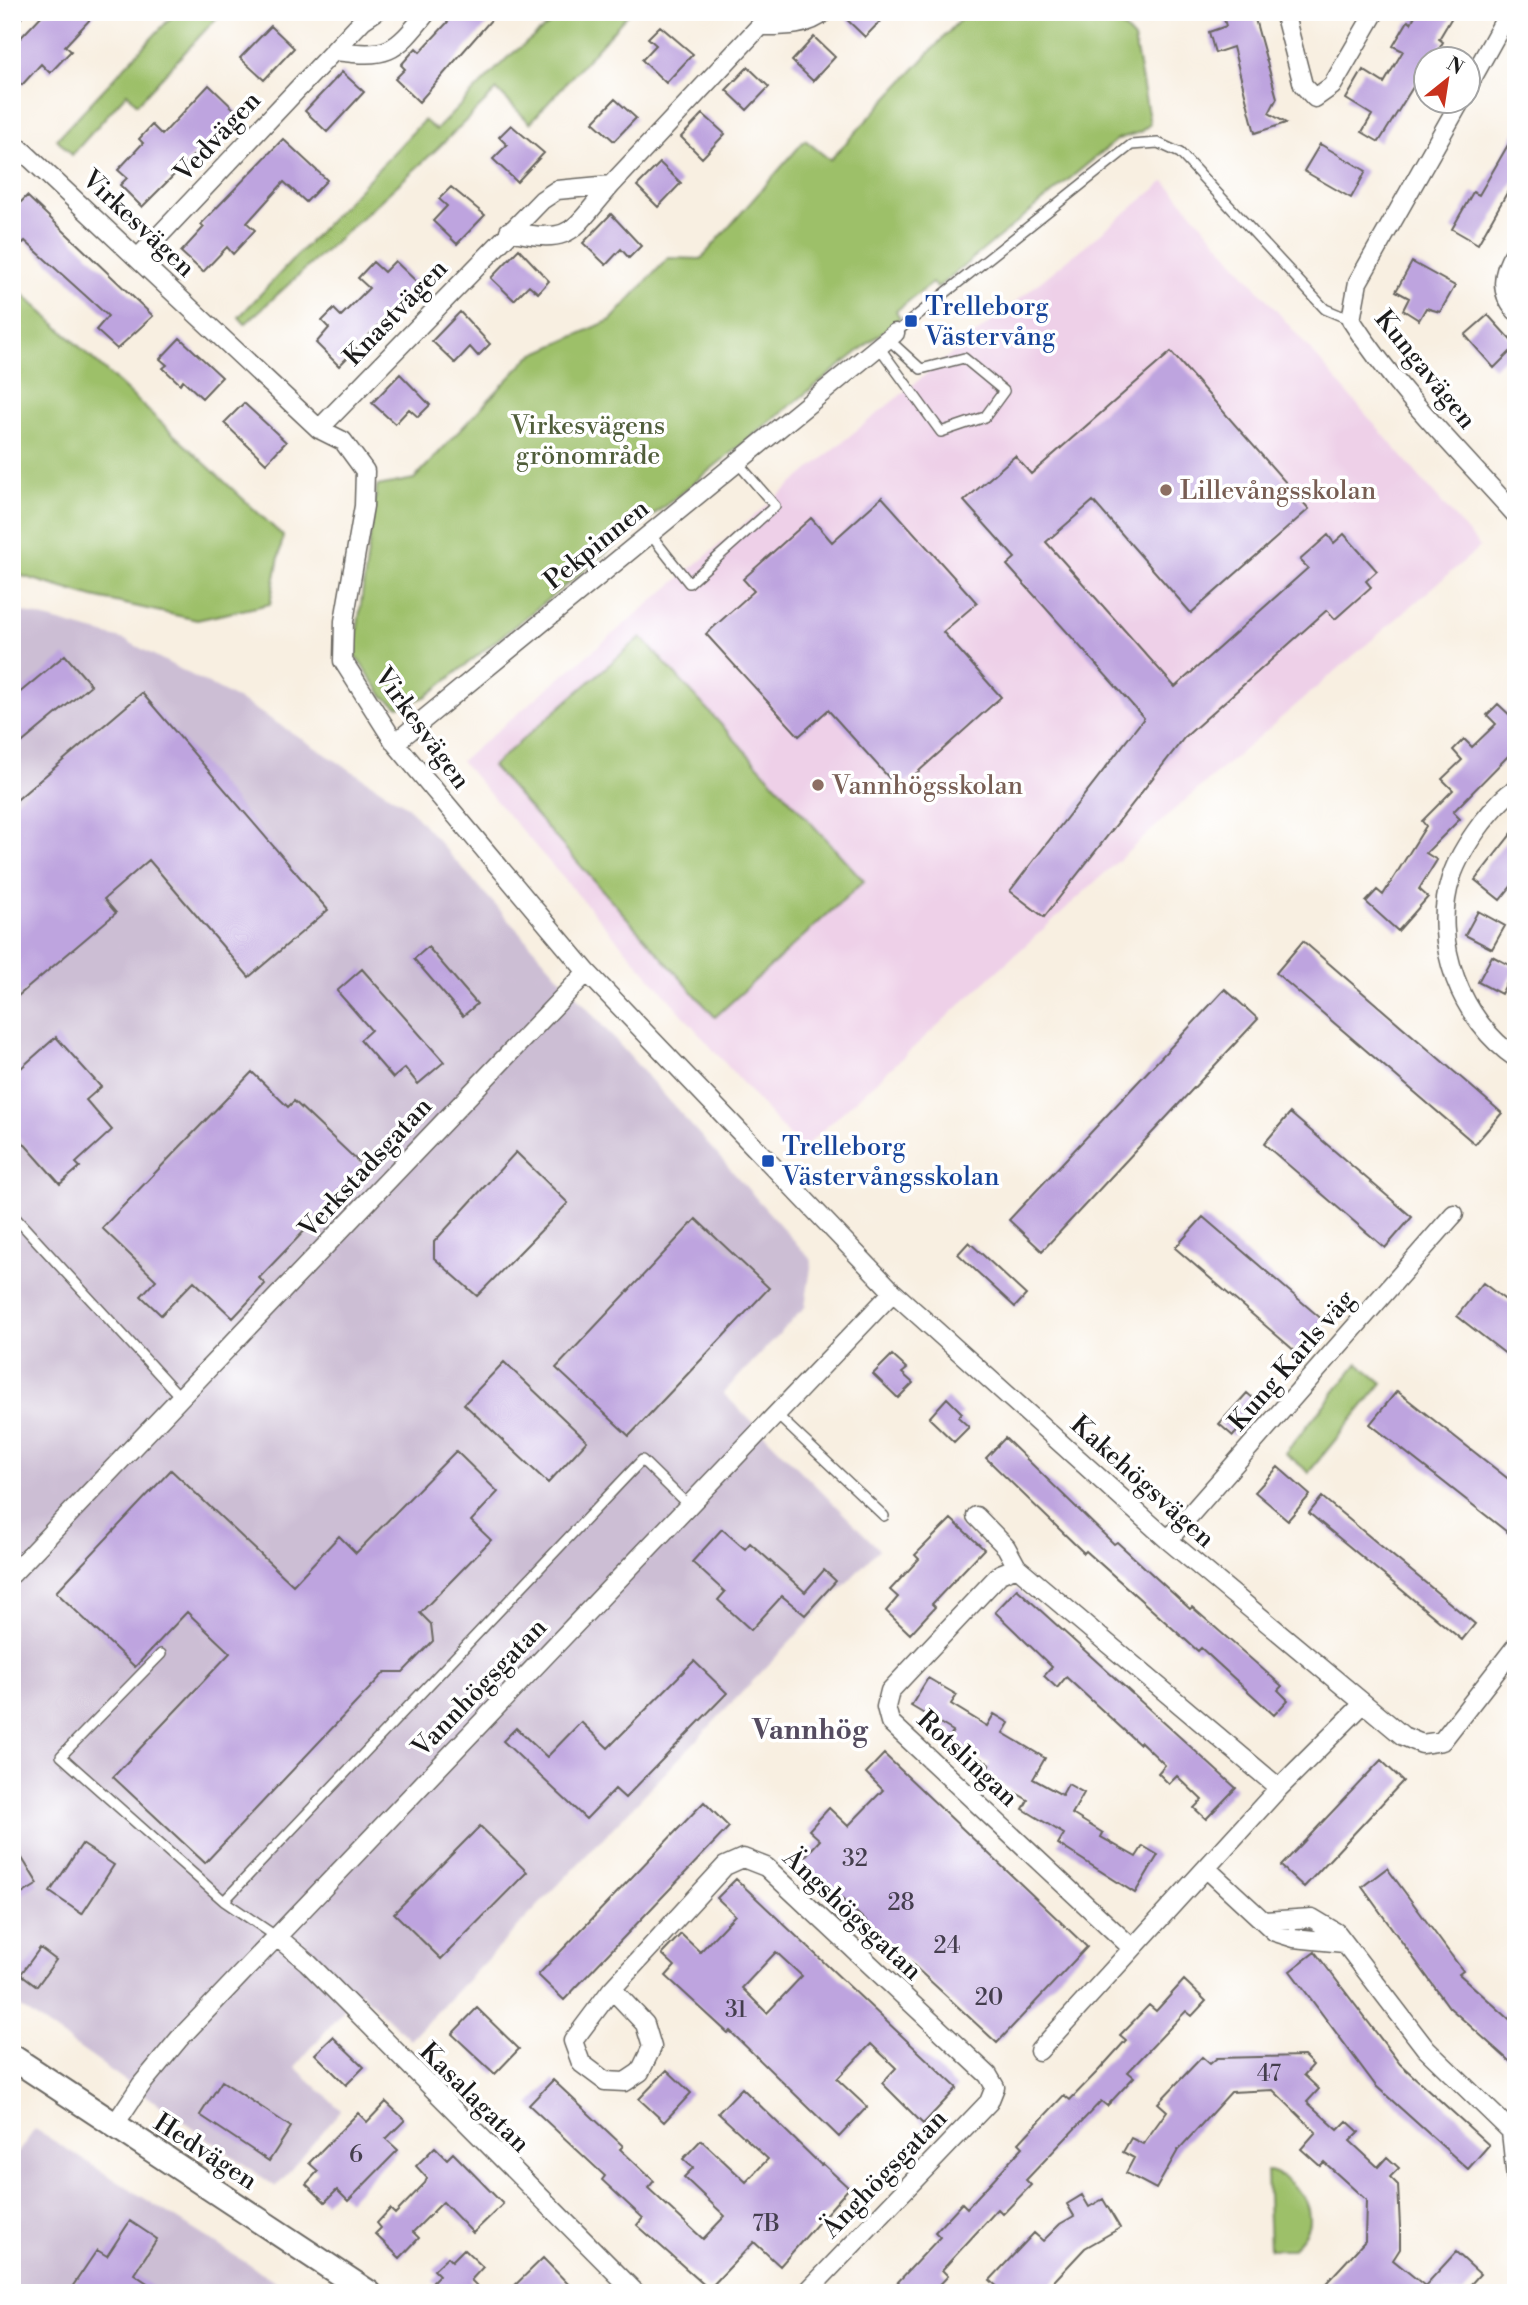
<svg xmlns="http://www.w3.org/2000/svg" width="1528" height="2305" font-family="'Libre Bodoni',serif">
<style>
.built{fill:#eed0e8}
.industrial{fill:#ccbed4}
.green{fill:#9dc069;stroke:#5c6e42;stroke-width:2}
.building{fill:#bea4df;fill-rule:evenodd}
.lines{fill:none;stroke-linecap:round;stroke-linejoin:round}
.service-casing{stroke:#696661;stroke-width:12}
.minor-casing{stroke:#696661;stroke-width:21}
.secondary-casing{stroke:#696661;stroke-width:28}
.service{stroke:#fff;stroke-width:9}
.minor{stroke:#fff;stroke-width:18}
.secondary{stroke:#fff;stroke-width:24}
.transit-dot{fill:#1a4fb4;stroke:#fff;stroke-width:2.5}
.education-dot{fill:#8d6e63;stroke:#fff;stroke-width:2.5}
.labels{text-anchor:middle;stroke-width:7;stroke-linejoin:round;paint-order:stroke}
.number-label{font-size:23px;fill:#443e4d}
.street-label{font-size:26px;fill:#1c1c1c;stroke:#fff}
.transit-label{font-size:26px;fill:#164399;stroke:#fff;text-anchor:start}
.park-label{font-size:26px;fill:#505e3b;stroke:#fff}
.education-label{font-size:26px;fill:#785e54;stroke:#fff;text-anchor:start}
.neighbourhood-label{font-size:28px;font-weight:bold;fill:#554c60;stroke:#fff}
</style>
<rect width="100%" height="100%" fill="#fff"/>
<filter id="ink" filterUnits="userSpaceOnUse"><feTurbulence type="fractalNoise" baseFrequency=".0143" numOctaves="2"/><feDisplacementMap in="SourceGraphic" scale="14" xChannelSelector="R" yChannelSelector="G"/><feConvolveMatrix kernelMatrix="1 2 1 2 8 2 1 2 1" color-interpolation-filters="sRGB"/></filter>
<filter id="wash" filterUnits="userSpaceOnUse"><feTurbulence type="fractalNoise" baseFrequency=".00686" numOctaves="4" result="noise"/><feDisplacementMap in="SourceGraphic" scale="28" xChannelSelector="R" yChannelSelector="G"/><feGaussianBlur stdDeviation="1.57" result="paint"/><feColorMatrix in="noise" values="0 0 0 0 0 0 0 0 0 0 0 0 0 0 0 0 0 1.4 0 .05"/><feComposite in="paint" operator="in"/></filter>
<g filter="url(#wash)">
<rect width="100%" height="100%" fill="#f8efe1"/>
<!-- built -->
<path class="built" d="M1165 181 1480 547 1175 809 801 1150 461 761 852 434Z"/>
<!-- industrial -->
<path class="industrial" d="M12 609 125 640 250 706 407 806 812 1261 805 1307 723 1393 879 1549 410 2040 360 1991 295 2067 341 2110 276 2187 12 2001Z
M35 2129 294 2293H12V2161Z"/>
<!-- green -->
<path class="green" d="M176 12H222L137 104 127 93 72 155 57 139Z
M565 12H630L530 123 497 90 437 149 245 324 239 317 424 120 436 130 507 58Z
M967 12H1092L1115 19 1134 39 1150 124 1140 132 1118 139 937 288 932 283 896 311 900 318 427 696 399 707 384 697 354 654 377 486 414 479 530 356 611 320 668 258 701 259 805 140 830 160Z
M12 284 283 536 270 604 197 620 93 597 12 573Z
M641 637 864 881 715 1017 492 766Z
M1358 1363 1382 1383 1309 1472 1285 1453Z
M1267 2171C1289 2177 1310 2196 1309 2220 1309 2232 1298 2241 1292 2249H1270Z"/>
<g id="blocks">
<!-- building -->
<path class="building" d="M45 12H97L65 46 71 51 50 73 41 64 22 85 12 76V47Z
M457 12H498L419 102 395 79 405 69 401 65 416 48 420 52Z
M839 12H889L865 37Z
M1222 12H1253L1277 98 1269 113 1286 123 1255 133 1233 47 1215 53 1209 32 1226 26Z
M1417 12H1455L1439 39 1443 42 1433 60H1426V66L1379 142 1362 132 1372 115 1346 99 1363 70 1384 83 1403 51 1393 46 1408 21 1411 23Z
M271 26 294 48 264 80 240 58Z
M660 26 693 54 666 83 642 60 656 45 648 38Z
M814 37 835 57 813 81 792 61Z
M748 67 769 87 747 110 726 90Z
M342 72 364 92 327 132 305 111Z
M209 85 237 112 142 207 120 185 127 178 118 170 143 143 139 139 152 125 162 135Z
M615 99 636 118 614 141 593 122Z
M703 114 725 134 702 158 681 137Z
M511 125 544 153 517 182 493 159 507 145 499 137Z
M1516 131V177L1478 244 1452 229 1473 192 1479 195Z
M283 139 327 180 306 202 284 182 247 223 255 230 233 254 227 247 203 272 181 252 204 227 201 224Z
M1320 144 1366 171 1351 198 1304 171Z
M660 163 681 183 658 207 637 186Z
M451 187 485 215 457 244 433 221 447 206 439 199Z
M27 196 153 316 117 349 96 330 108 316 25 241 23 243 12 233V211Z
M611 214 641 246 629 258 621 249 606 265 583 243Z
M519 249 549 281 538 293 529 285 514 300 491 278Z
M395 261 419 284 339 366 316 343 329 328 322 321 334 309 341 316 369 288 358 278 373 262 384 272Z
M1412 262 1455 286 1440 312 1426 308 1419 320 1403 310 1409 298 1396 291Z
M460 312 490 344 478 356 470 347 455 363 432 341Z
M1488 315 1516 346 1494 368 1465 335Z
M180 338 222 377 202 398 183 380 180 384 163 368 167 365 160 359Z
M1171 352 1309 509 1191 613 1093 501 1046 542 1175 687 1308 568 1300 560 1328 535 1334 543 1344 534 1377 571 1366 581 1371 587 1335 619 1327 610 1184 738 1044 917 1010 891 1144 718 1007 565 1015 558 964 501 1015 456 1031 474Z
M400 374 430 405 418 417 409 409 395 424 372 403Z
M244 403 286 442 266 463 224 423Z
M882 497 977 603 943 632 1001 697 899 789 828 710 799 736 706 634 754 591 743 579 811 518 832 542Z
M65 655 91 685 12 751V699Z
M142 693 328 910 249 977 149 860 104 899 116 913 12 1001V804Z
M1498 704 1516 721V748L1453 812 1460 819 1426 853 1437 860 1419 889 1428 897 1398 931 1366 902 1377 890 1383 895 1426 826 1422 821 1453 790 1442 779 1462 760 1453 750 1464 739 1472 747 1496 724 1487 715Z
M1516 828V880L1500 900 1475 880Z
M1478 911 1505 926 1492 949 1465 935Z
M1303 941 1502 1113 1475 1144 1276 973Z
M428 947 477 1004 463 1016 414 959Z
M1492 956 1515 968 1501 994 1478 982Z
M362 969 444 1062 418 1084 405 1068 393 1078 360 1040 371 1030 337 991Z
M1225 989 1258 1019 1042 1251 1009 1220Z
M56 1037 101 1087 86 1100 112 1130 76 1163 80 1167 60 1184 12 1130V1076Z
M252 1072 288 1107 294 1101 365 1168 259 1278 265 1284 233 1318 194 1281 161 1315 141 1296 156 1280 102 1228Z
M1290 1113 1412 1217 1385 1248 1264 1144Z
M516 1152 568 1203 477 1296 434 1258V1242Z
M1203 1217 1324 1321 1296 1352 1175 1248Z
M696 1219 769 1288 629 1436 556 1368Z
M969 1242 1026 1295 1015 1307 958 1254Z
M1483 1283 1516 1308V1362L1457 1316Z
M892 1355 907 1369 902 1373 913 1383 898 1398 873 1374Z
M504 1362 587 1441 548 1483 464 1404Z
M1397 1391 1516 1485V1539L1370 1424Z
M1247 1393 1261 1405 1233 1436 1219 1424Z
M947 1398 962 1413 958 1417 969 1427 954 1442 929 1418Z
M1005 1438 1114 1544 1117 1542 1190 1609 1192 1607 1282 1686 1278 1690 1288 1700 1274 1715 1201 1648 1198 1651 1086 1551 1084 1553 986 1458Z
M456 1451 498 1492 471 1521 491 1540 420 1613 431 1624 433 1641 403 1672H385L205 1863 113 1777 230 1653 187 1612 135 1667 56 1592 171 1470 293 1585 339 1536 356 1553Z
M1278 1467 1310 1495 1288 1520 1255 1492Z
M1322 1497 1475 1624 1462 1640 1309 1513Z
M951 1519 984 1549 932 1604 935 1607 910 1634 886 1611 898 1597 890 1590 919 1559 915 1555Z
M722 1529 745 1549 750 1543 805 1592 824 1570 836 1581 805 1615 782 1596 751 1630 718 1600 725 1592 692 1562Z
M1017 1589 1236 1788 1206 1819 1194 1808 1202 1800 1177 1776 1169 1784 1158 1773 1165 1765 1141 1742 1139 1744 1066 1677 1057 1688 1044 1676 1052 1667 995 1612Z
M694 1661 727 1693 625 1798 615 1789 586 1819 503 1741 516 1728 547 1757 581 1722 608 1748Z
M928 1678 957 1695 951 1704 987 1726 994 1714 1009 1723 1003 1733 1045 1758 1033 1779 1062 1795 1068 1784 1084 1793 1072 1814 1103 1833 1101 1837 1136 1857 1143 1846 1158 1855 1135 1893 1058 1844 1064 1834 1023 1809 1028 1800 984 1774 990 1764 948 1740 953 1731 911 1706Z
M884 1754 1087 1947 997 2043 801 1861 820 1840 809 1830 829 1808 848 1826 883 1790 866 1773Z
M1381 1760 1403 1781 1304 1887 1281 1866Z
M704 1802 729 1827 564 2000 538 1975Z
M480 1826 527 1872 441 1959 394 1913Z
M12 1842 38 1884 12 1900Z
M82 1844 114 1865 82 1914 50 1892Z
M1387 1868 1463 1971 1459 1974 1516 2025V2067L1449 2007 1362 1887Z
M736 1879 957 2088 923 2124 882 2083 896 2068 871 2044 837 2079 867 2107 839 2137 730 2031 728 2033 666 1976 675 1966 662 1954 681 1934 700 1952 735 1915 717 1898ZM776 1952 802 1976 767 2013 742 1988Z
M40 1948 56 1960 37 1986 21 1974Z
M1315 1952 1400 2064 1489 2145 1468 2169 1376 2086 1290 1971Z
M1184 1980 1206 2001 1192 2016 1186 2011 1128 2072 1134 2077 1107 2106 1101 2101 1026 2180 1031 2185 1003 2214 998 2209 942 2270 948 2276 932 2293H905L896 2284 940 2237 935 2232 962 2203 967 2208 1023 2147 1019 2143 1064 2095 1070 2100 1098 2071 1126 2040 1120 2035 1149 2005 1156 2011Z
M477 2008 519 2049 495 2074 452 2034Z
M333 2037 364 2067 346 2085 315 2054Z
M1304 2056 1313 2065 1304 2075 1319 2089 1307 2102 1338 2130 1347 2121 1359 2132 1350 2141 1378 2167 1387 2157 1399 2168 1390 2177 1398 2185 1400 2227V2249L1393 2260 1425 2286 1456 2252 1480 2274 1463 2293H1317L1365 2241 1366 2200 1324 2162 1320 2166 1301 2149 1316 2132 1273 2090 1231 2092 1178 2150 1156 2189 1126 2173 1134 2158 1123 2152 1131 2138 1143 2144 1167 2111 1158 2103 1202 2057 1210 2064 1217 2058Z
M667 2070 691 2093 664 2122 639 2099Z
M553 2080 623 2146 620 2149 654 2181 648 2188 703 2239 725 2216 684 2177 693 2168 683 2159 701 2140 746 2182 768 2159 718 2113 742 2088 821 2165 823 2164 849 2188 780 2266 754 2242 709 2289 637 2225 643 2218 602 2180 605 2176 529 2105Z
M222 2081 291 2127 269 2161 200 2115Z
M386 2102 405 2120 386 2139 398 2150 348 2201 337 2190 325 2202 306 2184 318 2171 309 2163 358 2113 367 2122Z
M435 2147 447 2159 453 2153 503 2204 473 2233 443 2202 413 2232 419 2238 400 2258 375 2234 381 2228 377 2223 390 2209 395 2214 425 2183 427 2178 416 2166Z
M1082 2195 1089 2207 1103 2199 1120 2228 1085 2248 1043 2293H1004L990 2280 1034 2233 1043 2241 1060 2224 1074 2216 1067 2204Z
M130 2221 157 2239 134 2274 162 2293H68L97 2250 107 2256Z
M464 2249 483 2267 471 2280 484 2293H444L433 2281 439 2275 434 2270 448 2257 452 2261Z
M543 2258 577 2293H507Z"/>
</g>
</g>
<g filter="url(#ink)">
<use href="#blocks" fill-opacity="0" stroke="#696661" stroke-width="2"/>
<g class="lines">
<defs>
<path id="service" d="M895 333 1131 145 1158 143 1180 153 1325 309 1351 320
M879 347 941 432 985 417 1004 391 964 358 921 369 888 339
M650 534 689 583 775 506 737 462
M12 1214 182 1399
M775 1413 884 1516
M161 1654 61 1756 224 1901 642 1460 688 1505
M224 1901 277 1937"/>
<path id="minor" d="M1284 12 1303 85 1315 98 1332 86 1375 12
M12 14 14 12
M761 26C781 26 808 27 824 12
M334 51C388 57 393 55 427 12
M1468 86 1509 12
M1460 102 1358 282 1351 320C1396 390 1460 452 1516 515
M12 141 319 429 343 441 365 471 364 506 344 621 343 661 395 743 587 972 893 1292 1168 1540 1403 1736 1422 1744 1442 1741 1516 1646
M509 231C574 245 571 231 611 185
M1516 250C1502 271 1498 291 1516 311
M138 258 363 20 375 12
M319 429 542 200 557 190 611 185 773 12
M395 743 895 333
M1516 789C1503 796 1492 811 1482 823 1470 839 1457 859 1451 878 1430 942 1462 1022 1516 1058
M976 1516 1006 1547 1017 1567 1279 1788
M1168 1540 1454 1214
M1017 1567 1000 1574 890 1691 886 1707 890 1722 1132 1948
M12 1574 587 972
M1206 1868 1275 1932 1294 1938 1344 1943
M1264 1921 1312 1918 1337 1933 1426 2049 1516 2136
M277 1937 307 1962 636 2293
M612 1989 645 2024 652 2047 640 2072 625 2082 605 2081 581 2063 573 2041 612 1989 725 1866 743 1858 766 1867 988 2075 995 2087 989 2102 806 2293
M1039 2051 1279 1788 1363 1704
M113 2127 141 2085 179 2039 893 1292
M1511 2132 1516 2178"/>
<path id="secondary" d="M12 2057 369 2293"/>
</defs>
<!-- service casing -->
<use href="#service" class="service-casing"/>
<!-- minor casing -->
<use href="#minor" class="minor-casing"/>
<!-- secondary casing -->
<use href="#secondary" class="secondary-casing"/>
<!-- service -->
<use href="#service" class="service"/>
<!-- minor -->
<use href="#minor" class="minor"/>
<!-- secondary -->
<use href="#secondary" class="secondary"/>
</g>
</g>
<!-- markers -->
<g class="transit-dot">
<rect x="904" y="314" width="14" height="14" rx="3.5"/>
<rect x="761" y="1154" width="14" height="14" rx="3.5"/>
</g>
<g class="education-dot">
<circle cx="1166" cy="490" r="7"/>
<circle cx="818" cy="785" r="7"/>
</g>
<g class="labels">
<!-- number labels -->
<g class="number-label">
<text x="855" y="1866">32</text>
<text x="901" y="1910">28</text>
<text x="947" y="1953">24</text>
<text x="989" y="2005">20</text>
<text x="736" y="2017">31</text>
<text x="1269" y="2081">47</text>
<text x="356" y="2162">6</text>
<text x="766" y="2231">7B</text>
</g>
<!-- street labels -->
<g class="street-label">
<text transform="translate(217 136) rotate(-47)" y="9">Vedvägen</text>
<text transform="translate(139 223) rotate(43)" y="9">Virkesvägen</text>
<text transform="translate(395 312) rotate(-46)" y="9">Knastvägen</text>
<text transform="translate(1426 369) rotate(51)" y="9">Kungavägen</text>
<text transform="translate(596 544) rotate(-39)" y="9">Pekpinnen</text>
<text transform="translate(423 728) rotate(54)" y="9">Virkesvägen</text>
<text transform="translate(365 1167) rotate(-47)" y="9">Verkstadsgatan</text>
<text transform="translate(1291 1360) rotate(-49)" y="9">Kung Karls väg</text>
<text transform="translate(1143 1481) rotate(42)" y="9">Kakehögsvägen</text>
<text transform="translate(479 1687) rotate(-46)" y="9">Vannhögsgatan</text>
<text transform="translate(968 1758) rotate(43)" y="9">Rotslingan</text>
<text transform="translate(853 1914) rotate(43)" y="9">Ängshögsgatan</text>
<text transform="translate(475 2097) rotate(45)" y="9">Kasalagatan</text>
<text transform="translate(206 2151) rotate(33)" y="9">Hedvägen</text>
<text transform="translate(884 2173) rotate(-46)" y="9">Änghögsgatan</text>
</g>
<!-- transit labels -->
<g class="transit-label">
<text x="925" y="315">Trelleborg<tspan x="925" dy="30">Västervång</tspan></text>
<text x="782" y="1155">Trelleborg<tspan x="782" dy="30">Västervångsskolan</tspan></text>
</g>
<!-- park labels -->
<g class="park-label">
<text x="588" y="434">Virkesvägens<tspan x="588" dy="30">grönområde</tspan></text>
</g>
<!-- education labels -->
<g class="education-label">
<text x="1180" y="499">Lillevångsskolan</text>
<text x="832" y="794">Vannhögsskolan</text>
</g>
<!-- neighbourhood labels -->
<g class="neighbourhood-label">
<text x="810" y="1739">Vannhög</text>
</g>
</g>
<!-- margin -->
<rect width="1528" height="2305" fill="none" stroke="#fff" stroke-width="42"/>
<!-- north arrow -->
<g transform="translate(1447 80) rotate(30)"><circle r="33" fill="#ffffff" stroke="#a4a4a4" stroke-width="2"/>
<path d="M0-5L12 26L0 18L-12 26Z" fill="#c8321e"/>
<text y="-10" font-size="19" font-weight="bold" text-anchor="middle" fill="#1c1c1c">N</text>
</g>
</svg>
